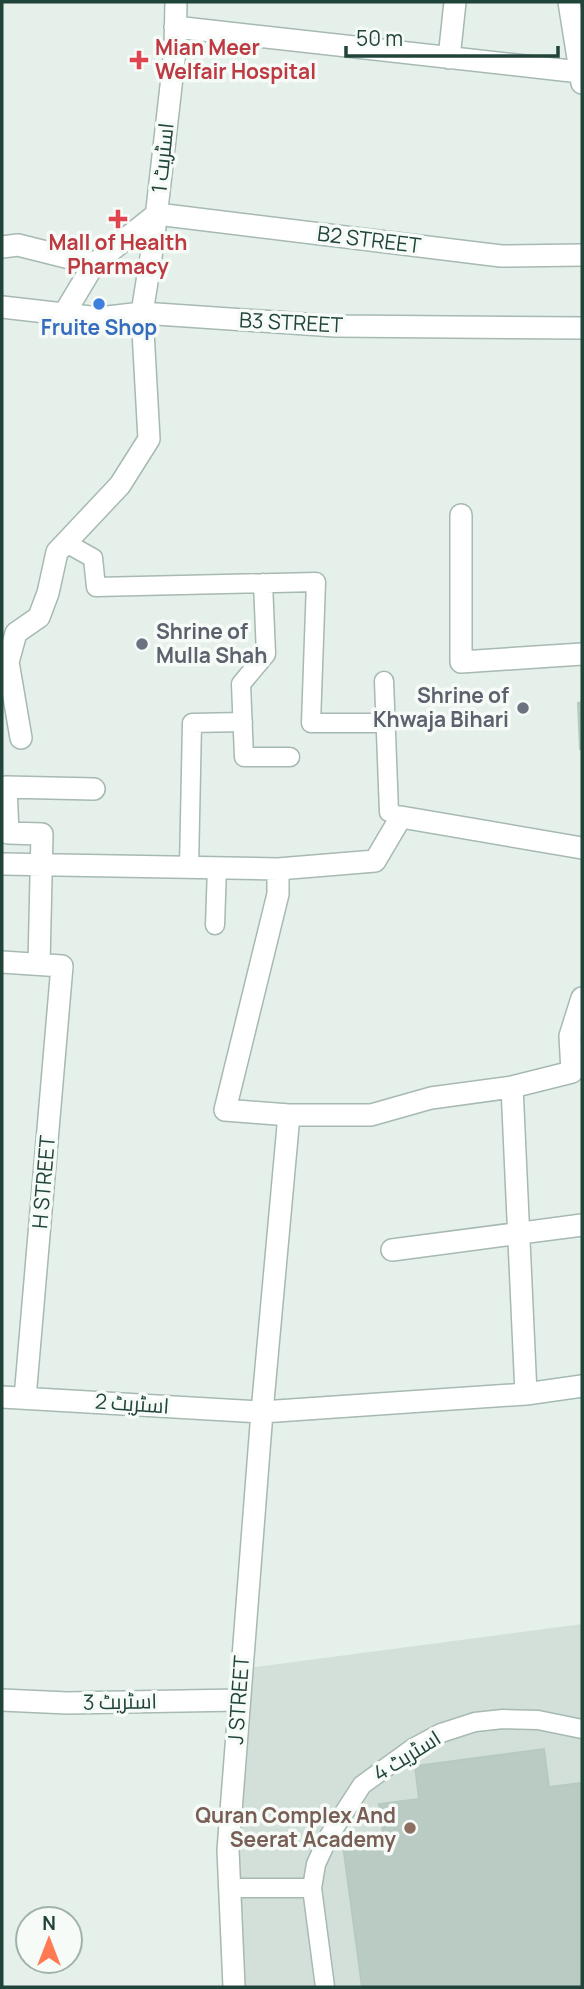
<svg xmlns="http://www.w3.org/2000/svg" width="584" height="1989" font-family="Manrope,Cairo,sans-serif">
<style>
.built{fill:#d2e0d9}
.building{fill:#b9cbc3;stroke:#b6cac1;stroke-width:2}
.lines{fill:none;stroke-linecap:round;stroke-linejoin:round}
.service-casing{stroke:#a6b9b2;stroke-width:21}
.minor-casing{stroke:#a6b9b2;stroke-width:24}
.service{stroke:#fff;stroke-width:18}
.minor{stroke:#fff;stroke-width:21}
.health-dot{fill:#e0444e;stroke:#f6fbf8;stroke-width:2.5}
.shop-dot{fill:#3f7fe0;stroke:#f6fbf8;stroke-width:2.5}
.worship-dot{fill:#6b7280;stroke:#f6fbf8;stroke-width:2.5}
.education-dot{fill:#8d6e63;stroke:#f6fbf8;stroke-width:2.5}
.labels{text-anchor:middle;stroke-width:7;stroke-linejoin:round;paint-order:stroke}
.health-label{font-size:21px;font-weight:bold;fill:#be3a42;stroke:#f6fbf8;text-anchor:start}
.street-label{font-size:21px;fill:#21443a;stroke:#f6fbf8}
.shop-label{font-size:21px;font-weight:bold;fill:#366cbe;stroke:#f6fbf8}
.worship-label{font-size:21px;font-weight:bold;fill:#5b616d;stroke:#f6fbf8;text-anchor:start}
.education-label{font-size:21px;font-weight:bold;fill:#785e54;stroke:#f6fbf8;text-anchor:end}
</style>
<rect width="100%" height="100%" fill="#e5f0ea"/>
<!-- built -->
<path class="built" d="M582 1624V1987H235L241 1669Z"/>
<!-- building -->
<path class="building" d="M582 702V749H580L578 703Z
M544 1749 549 1787 582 1783V1987H362L343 1845 384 1840 379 1804 419 1799 415 1766Z"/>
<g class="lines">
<defs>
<path id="service" d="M66 543 93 558 96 587 316 582 311 723H386
M263 583 266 654 241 684 244 757H290
M384 681 389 812 401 817
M189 867 192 723 243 722
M215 925 217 868
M229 1888H312
M325 1987 312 1888 316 1864 329 1836 362 1785 413 1748 441 1733 475 1722 503 1719 538 1720 582 1729"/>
<path id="minor" d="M569 2 582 83
M175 27 580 72
M449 58 455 2
M2 247 18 245 94 264
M2 307 99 318 142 313 335 326 582 328
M64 314 94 264 157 214 501 256 582 255
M461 515V662L582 654
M21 738 8 662 16 633 39 617 48 593 57 552 120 485 149 439 142 313 153 244 175 51 176 2
M2 864 278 869 375 861 401 817 582 848
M278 869V894L225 1110 289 1115
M2 962 62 966 25 1398
M39 964 42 834 8 833 6 787 94 789
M392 1250 582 1225
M526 1394 512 1087 572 1072 570 1036 582 998
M2 1397 262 1412 526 1394 582 1386
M2 1700 67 1703 239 1700
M234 1987 228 1850 262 1412 289 1115H371L431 1098 512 1087"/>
</defs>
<!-- service casing -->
<use href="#service" class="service-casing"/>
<!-- minor casing -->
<use href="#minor" class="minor-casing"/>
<!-- service -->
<use href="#service" class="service"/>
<!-- minor -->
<use href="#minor" class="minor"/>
</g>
<!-- markers -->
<g class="health-dot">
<path d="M135.5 49.5h7v7h7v7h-7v7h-7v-7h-7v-7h7z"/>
<path d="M114.5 208.5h7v7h7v7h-7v7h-7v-7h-7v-7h7z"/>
</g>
<circle class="shop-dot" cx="99" cy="304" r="7"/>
<g class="worship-dot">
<circle cx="142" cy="644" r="7"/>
<circle cx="523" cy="708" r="7"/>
</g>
<circle class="education-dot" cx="410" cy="1828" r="7"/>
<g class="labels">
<!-- health labels -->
<g class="health-label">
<text x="155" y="55">Mian Meer<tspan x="155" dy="24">Welfair Hospital</tspan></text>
<text x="118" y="250" text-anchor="middle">Mall of Health<tspan x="118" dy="24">Pharmacy</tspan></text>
</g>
<!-- street labels -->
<g class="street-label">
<text transform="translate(163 158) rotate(-84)" y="7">اسٹریٹ 1</text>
<text transform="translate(369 240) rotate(7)" y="7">B2 STREET</text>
<text transform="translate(291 323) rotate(3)" y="7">B3 STREET</text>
<text transform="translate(44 1182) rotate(-85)" y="7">H STREET</text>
<text transform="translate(132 1404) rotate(4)" y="7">اسٹریٹ 2</text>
<text transform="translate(239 1700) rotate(-86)" y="7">J STREET</text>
<text transform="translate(120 1702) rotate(-1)" y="7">اسٹریٹ 3</text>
<text transform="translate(407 1756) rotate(-32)" y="7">اسٹریٹ 4</text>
</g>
<!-- shop labels -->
<g class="shop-label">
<text x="99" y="335">Fruite Shop</text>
</g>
<!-- worship labels -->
<g class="worship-label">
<text x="156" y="639">Shrine of<tspan x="156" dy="24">Mulla Shah</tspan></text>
<text x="509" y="703" text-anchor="end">Shrine of<tspan x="509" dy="24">Khwaja Bihari</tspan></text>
</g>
<!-- education labels -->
<g class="education-label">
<text x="396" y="1823">Quran Complex And<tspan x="396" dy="24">Seerat Academy</tspan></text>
</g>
</g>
<!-- border -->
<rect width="584" height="1989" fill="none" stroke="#21443a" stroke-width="7"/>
<!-- north arrow -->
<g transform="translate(49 1940)"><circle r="33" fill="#f6fbf8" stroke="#a1b2ac" stroke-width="2"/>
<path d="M0-5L12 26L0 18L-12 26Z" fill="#ff7a53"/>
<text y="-10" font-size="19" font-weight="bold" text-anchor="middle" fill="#21443a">N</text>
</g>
<!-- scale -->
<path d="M346 46v10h212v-10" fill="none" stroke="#21443a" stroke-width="3.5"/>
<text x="356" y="46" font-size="21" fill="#21443a" stroke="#f6fbf8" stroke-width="5" paint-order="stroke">50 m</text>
</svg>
